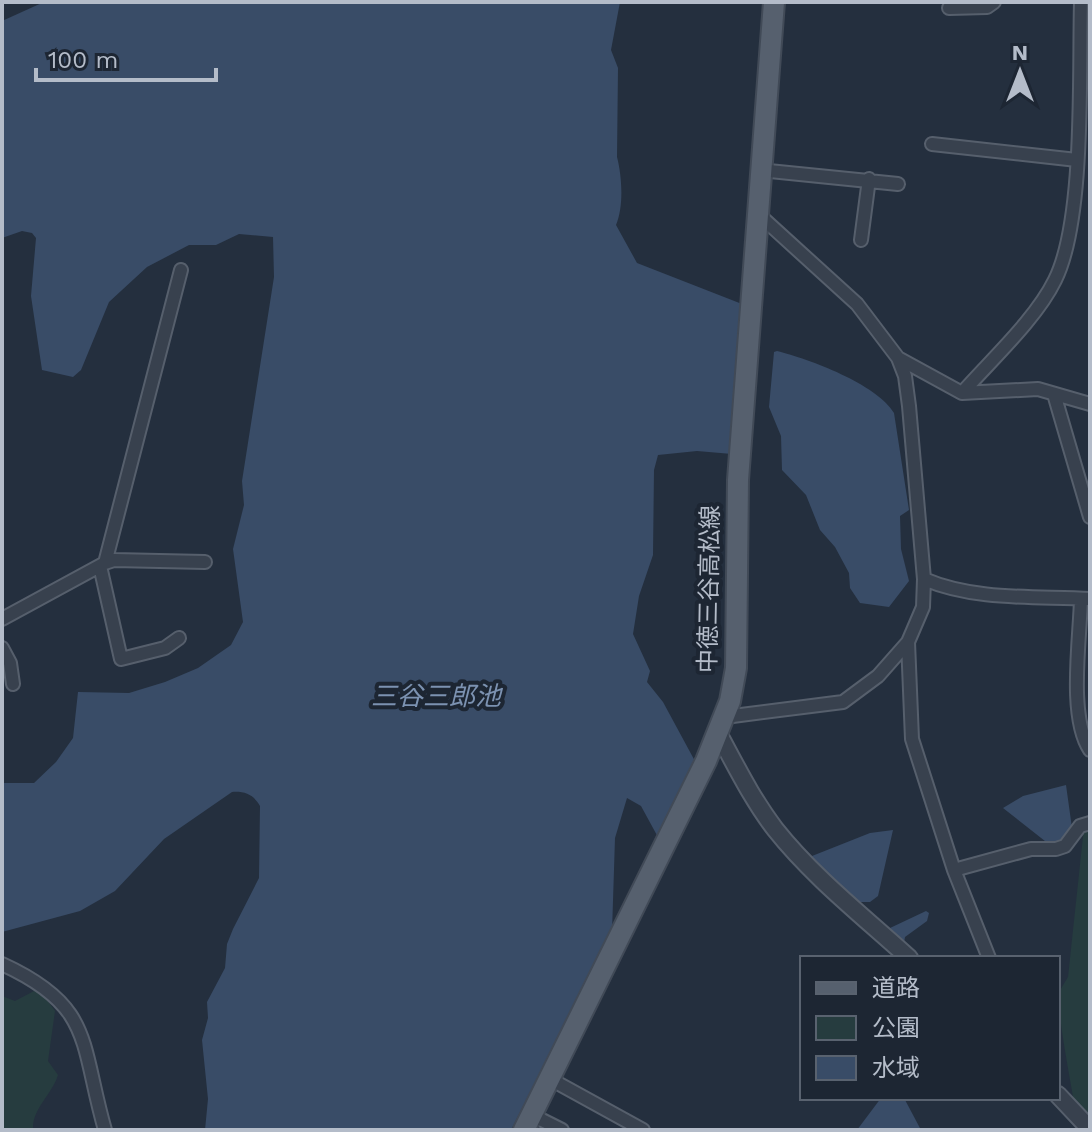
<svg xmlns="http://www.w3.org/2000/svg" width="1092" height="1132" font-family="'Work Sans','Noto Sans JP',sans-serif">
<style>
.green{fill:#263c3f}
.water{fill:#394c67}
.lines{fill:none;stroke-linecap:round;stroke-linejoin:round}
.minor-casing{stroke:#565f6c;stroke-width:16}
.tertiary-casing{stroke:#565f6c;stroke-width:20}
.primary-casing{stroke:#414a57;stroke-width:24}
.minor{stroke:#38414e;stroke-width:12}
.tertiary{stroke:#38414e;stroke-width:16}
.primary{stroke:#56606e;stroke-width:20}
.labels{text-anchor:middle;stroke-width:8;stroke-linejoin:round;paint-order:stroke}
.street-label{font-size:24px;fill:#b4bcc9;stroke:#1d2633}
.water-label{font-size:26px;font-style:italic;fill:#7c92b1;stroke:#1d2633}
</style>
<rect width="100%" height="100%" fill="#242f3e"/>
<!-- green -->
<path class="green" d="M1090 826V1130H1079C1076 1110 1055 1005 1059 993 1061 988 1065 982 1068 977L1084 827Z
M34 991 42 993 55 1011 48 1061 58 1075C52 1095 32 1108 33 1130H2V996L15 1001Z"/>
<!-- water -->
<path class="water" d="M44 2H620L611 50 618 68 617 157C622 176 624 206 616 225L637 263 742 304 731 423 732 454 697 451 658 455 654 470 653 555 639 596 633 634 650 671 647 682 663 702 696 763 659 839 641 806 627 798 615 838 612 932 511 1130H205L208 1099 202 1040 208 1018 207 1002 225 968 227 944 233 929 259 878 260 806C254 795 245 791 232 792L164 839 115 891 80 911 2 932V783H34L56 762 73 738 78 692 129 693 165 682 198 668 231 645 243 622 233 549 244 505 242 481 274 277 273 237 239 234 216 245H189L147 267 109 302 81 370 73 377 42 370 31 296 36 238 32 233 22 231 2 238V21Z
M777 351C809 359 877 384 894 413L909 510 900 516 901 549 909 581 889 607 860 603 850 588 849 573 835 547 820 530 806 495 782 470 781 436 769 407 774 352Z
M1066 785 1072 828 1064 841 1050 845 1003 808 1023 796Z
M893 830 878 896 870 902H856L815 866 812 856 870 833Z
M926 911 929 913 927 921 905 937 904 943 890 933V928Z
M881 1098H904L921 1130H857Z"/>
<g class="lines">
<defs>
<path id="minor" d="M949 8 987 7 994 2
M932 144 1077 160
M760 170 898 184
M861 240 869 179
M898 358 962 393 1038 389 1090 404
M962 393C991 360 1036 319 1055 280 1085 220 1079 73 1081 2
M1054 394 1090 517
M105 563 114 560 205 562
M100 566 121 659 165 648 179 638
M924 579C975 601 1036 596 1090 599
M1081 599C1080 639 1068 717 1090 750
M2 619 105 563 181 270
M908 642 912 739 954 870 989 958
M2 648 10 663 13 684
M725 717 843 702 878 676 908 642 923 607 924 579 909 406 905 376 898 358 857 304 757 213
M954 870 1031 849H1056L1065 846 1080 826 1090 823
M2 964C94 1006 80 1043 105 1130
M552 1080 643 1130
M532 1115 562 1130"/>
<path id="tertiary" d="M718 733C736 766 752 799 775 829 813 877 864 917 909 958
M1058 1095 1090 1129"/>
<path id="primary" d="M524 1130 706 761 730 701 736 668 738 480 774 2"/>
</defs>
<!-- minor casing -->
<use href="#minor" class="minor-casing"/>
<!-- tertiary casing -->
<use href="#tertiary" class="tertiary-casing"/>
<!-- primary casing -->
<use href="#primary" class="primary-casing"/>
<!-- minor -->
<use href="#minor" class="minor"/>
<!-- tertiary -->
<use href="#tertiary" class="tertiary"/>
<!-- primary -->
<use href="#primary" class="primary"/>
</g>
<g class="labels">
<!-- street labels -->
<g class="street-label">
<text transform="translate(709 589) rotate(-89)" y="8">中徳三谷高松線</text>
</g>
<!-- water labels -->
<g class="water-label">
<text x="436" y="705">三谷三郎池</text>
</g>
</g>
<!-- border -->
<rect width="1092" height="1132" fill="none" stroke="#b4bcc9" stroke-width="8"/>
<!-- legend -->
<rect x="800" y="956" width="260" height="144" fill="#1d2633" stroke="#59626f" stroke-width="2"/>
<rect x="816" y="982" width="40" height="12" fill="#56606e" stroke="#59626f" stroke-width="2"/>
<text x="872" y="996" font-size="24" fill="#b4bcc9">道路</text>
<rect x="816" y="1016" width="40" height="24" fill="#263c3f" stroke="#59626f" stroke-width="2"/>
<text x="872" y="1036" font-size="24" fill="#b4bcc9">公園</text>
<rect x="816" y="1056" width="40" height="24" fill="#394c67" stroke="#59626f" stroke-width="2"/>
<text x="872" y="1076" font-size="24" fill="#b4bcc9">水域</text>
<!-- north arrow -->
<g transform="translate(1020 72)" stroke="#1d2633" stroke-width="6" paint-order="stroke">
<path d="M0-6L14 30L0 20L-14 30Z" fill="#b4bcc9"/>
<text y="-12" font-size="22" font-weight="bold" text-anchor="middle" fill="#b4bcc9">N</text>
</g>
<!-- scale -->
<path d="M36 68v12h180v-12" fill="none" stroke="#b4bcc9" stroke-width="4"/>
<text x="48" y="68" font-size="24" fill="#b4bcc9" stroke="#1d2633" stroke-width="6" paint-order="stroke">100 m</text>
</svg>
